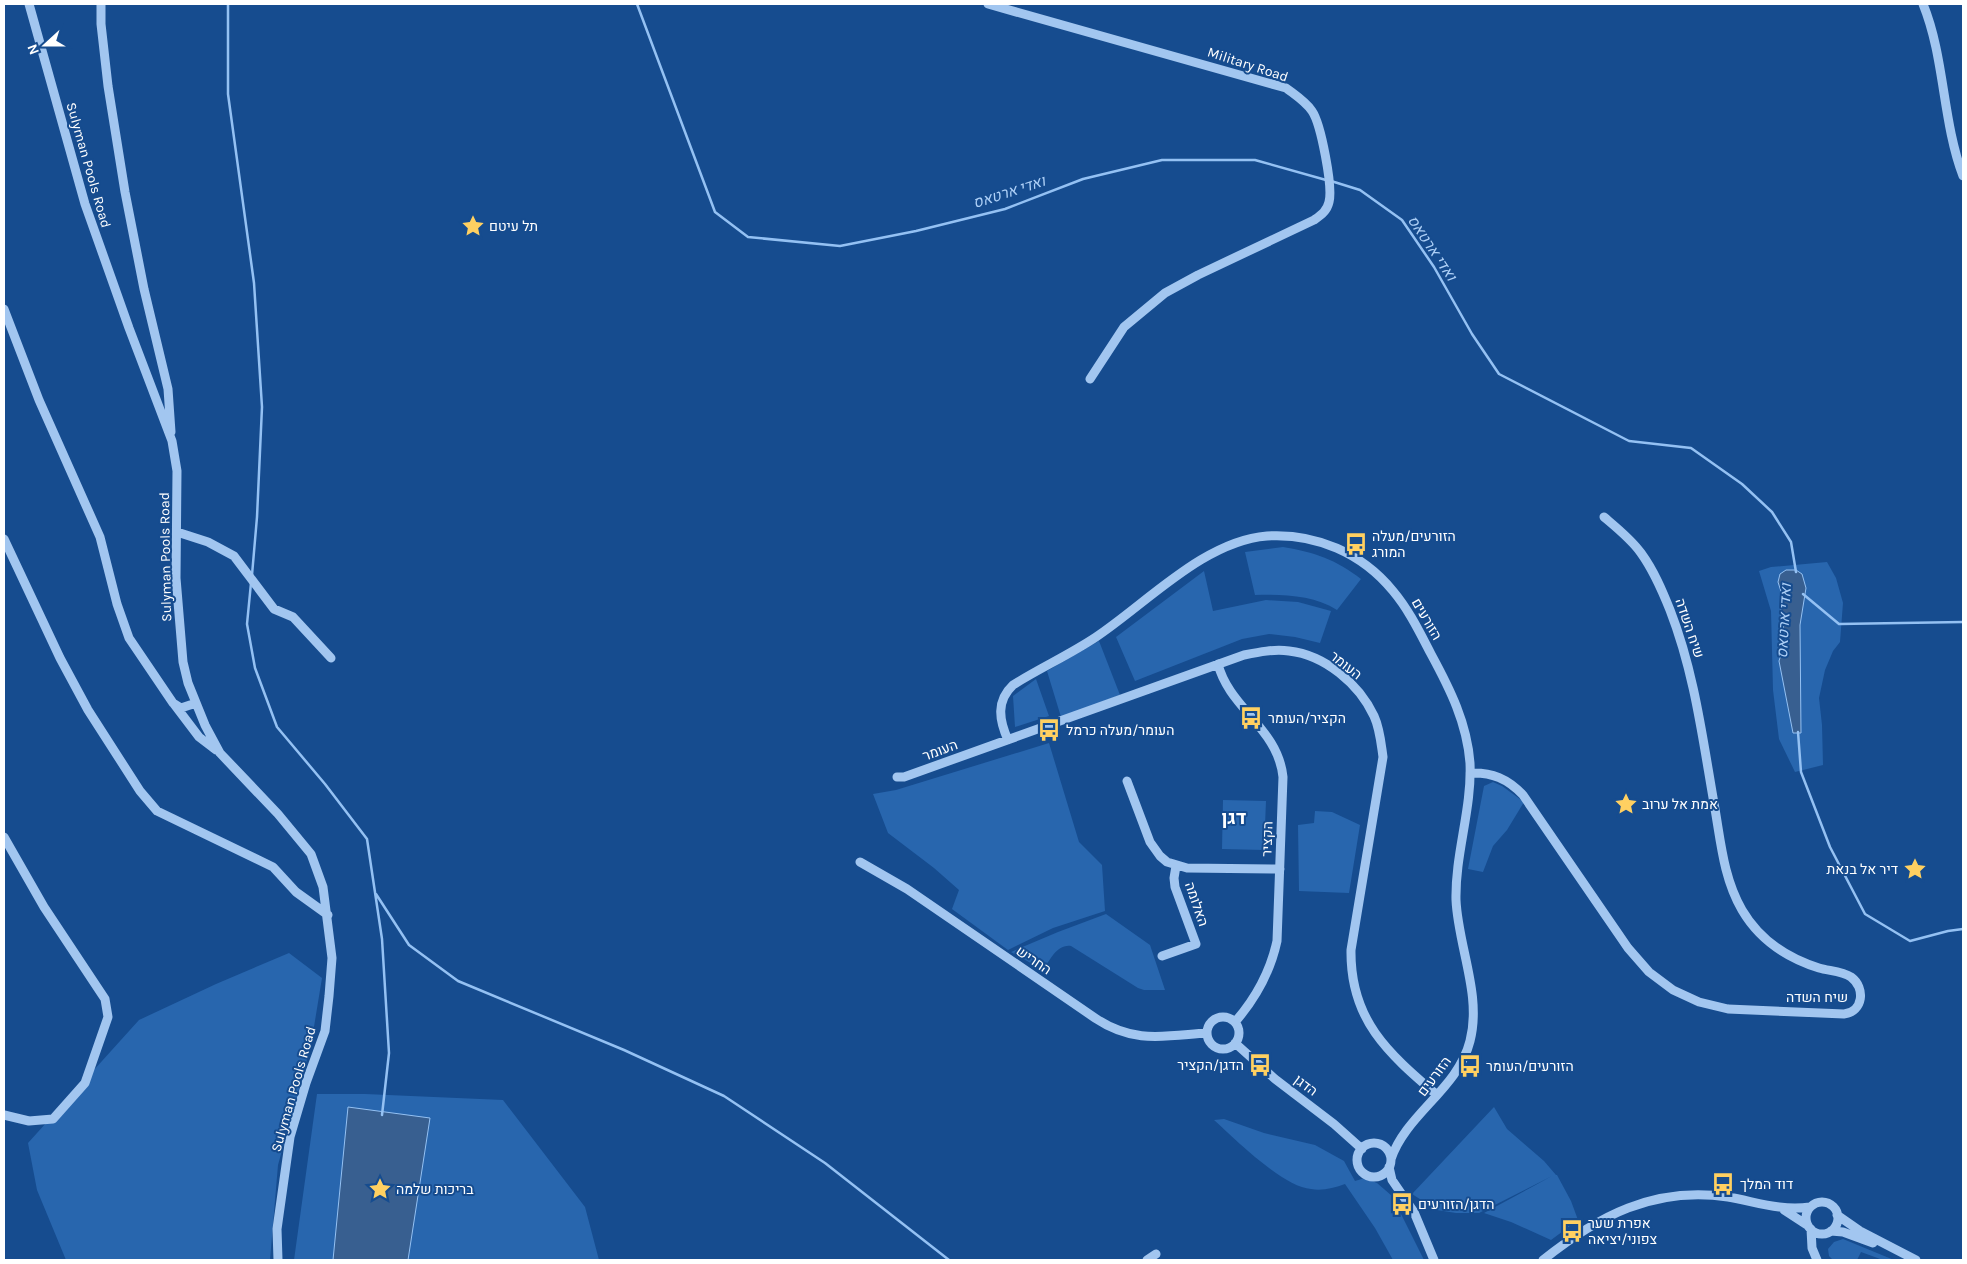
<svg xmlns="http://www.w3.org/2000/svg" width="1967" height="1264" font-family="Karla,Heebo,sans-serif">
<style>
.green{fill:#2866ae}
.water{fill:#385f90;stroke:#94c1f3}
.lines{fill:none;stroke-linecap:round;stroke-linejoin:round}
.stream{stroke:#94c1f3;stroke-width:2.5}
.minor{stroke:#a2c6f0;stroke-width:9}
.labels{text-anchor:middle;stroke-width:4;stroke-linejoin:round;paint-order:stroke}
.street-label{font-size:14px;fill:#fff;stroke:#164c8f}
.poi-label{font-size:14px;fill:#fff;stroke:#164c8f;text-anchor:start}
.water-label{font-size:15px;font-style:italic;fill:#aed0f7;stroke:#164c8f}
.district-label{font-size:19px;font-weight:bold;fill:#fff;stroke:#164c8f}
</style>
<rect width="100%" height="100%" fill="#164c8f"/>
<!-- green -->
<path class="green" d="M1283 547C1314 552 1337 560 1361 579L1337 610C1314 595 1282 594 1255 595L1245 552Z
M1827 562 1836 578 1843 603 1840 642 1833 651 1825 670 1819 698 1822 725 1823 765 1795 772 1779 739 1773 690 1771 611 1759 571 1771 567Z
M1204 571 1213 611 1266 600 1298 602 1331 611 1320 643 1295 637 1269 634 1242 639 1135 681 1116 637Z
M1099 641 1120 695 1061 717 1047 671Z
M1036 679 1049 716 1015 727 1013 696Z
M1049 743 1079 842 1102 865 1105 911 1053 928 1008 950 952 909 959 890 934 868 888 833 873 794 896 790Z
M1493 782 1502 786 1524 802 1507 830 1493 846 1483 872 1468 869 1484 786Z
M1223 800 1266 801 1264 850 1222 849Z
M1315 811 1332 812 1360 825 1349 893 1299 891 1298 825 1314 823Z
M1106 914 1150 945 1165 990H1144L1138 988 1071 946C1057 944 1050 960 1043 970L1011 952 1058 932Z
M289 953 322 978 311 1045 278 1165 270 1260H66L37 1190 28 1143 139 1020 216 984Z
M317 1094H365L503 1100 585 1207 599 1260H294Z
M1494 1107 1507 1129 1544 1161 1556 1175H1557L1571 1201 1578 1220 1551 1240 1511 1222 1484 1213 1552 1176 1479 1213H1456L1437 1210 1412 1194Z
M1224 1119 1264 1133 1315 1145 1344 1161 1355 1181 1365 1178 1377 1183 1392 1196 1424 1260H1393L1375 1228 1345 1184C1334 1188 1322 1191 1311 1189 1283 1187 1235 1139 1214 1120Z
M1843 1239 1894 1260H1895H1883L1861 1252 1857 1260H1833L1829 1256 1828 1249 1834 1242Z"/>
<!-- water -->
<path class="water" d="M1786 570H1796L1802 574 1806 588 1800 625 1801 733H1793L1779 661 1786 639 1780 612 1784 601 1778 582 1780 574Z
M348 1107 430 1118 408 1260H333Z"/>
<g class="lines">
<!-- stream -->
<path class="stream" d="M228 4V94L254 283 262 407 257 517 252 575
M637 4 715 212 748 237 840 246 916 231 1005 209 1083 179 1162 160H1255L1326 180
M1331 181 1360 190 1402 220 1434 267 1472 334 1499 374 1629 441 1691 448 1742 484 1772 512 1791 542 1796 572
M251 583 247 624 255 668 277 727 325 784 367 839 382 939 389 1053 382 1115
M1803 594 1839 624 1963 622
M1798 732 1801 772 1830 847 1865 914 1910 941 1948 931 1963 929
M376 894 409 945 458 981 624 1050 724 1096 825 1163 949 1260"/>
<!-- minor -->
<path class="minor" d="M29 4 85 204 129 328 172 441 177 471 176 578 183 662 188 683 205 725 220 753 278 814 311 854 323 887 332 958 329 996 325 1031 306 1083 290 1137 277 1229 278 1260
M101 4V24L108 86 125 192 144 289 168 389 171 432
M988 4 1286 88C1295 95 1305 101 1312 111 1321 124 1333 187 1329 202 1327 211 1321 215 1314 220L1198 275 1165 293 1124 327 1090 379
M1923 4C1945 58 1942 120 1963 176
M4 309 39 400 100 537 117 604 129 638 173 703 181 708 196 703
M177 532 208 542 234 556 274 609 293 617 331 658
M4 539 60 658 88 710 140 791 157 811 273 867 296 892 328 915
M1218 664C1229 708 1278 728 1283 777L1277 941C1270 973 1256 998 1235 1022
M174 704 199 737 216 750
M1008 740C999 720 996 701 1013 685 1040 668 1069 655 1096 637 1147 603 1204 541 1267 536 1316 533 1362 553 1393 591 1409 610 1420 633 1431 654 1450 689 1467 723 1470 763 1472 809 1455 854 1456 900 1458 946 1482 995 1470 1041 1458 1089 1406 1114 1391 1159
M1470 773C1492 772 1508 779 1523 795L1628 948 1649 972 1673 990 1699 1002 1728 1009 1844 1014C1863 1012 1866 988 1851 977 1842 971 1829 971 1819 968 1787 958 1759 939 1742 910 1724 879 1721 844 1715 809 1703 742 1695 674 1670 610 1662 590 1654 571 1641 553 1631 539 1617 528 1604 517
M897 777H904L1244 655C1259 652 1274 649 1289 651 1325 655 1359 684 1374 716 1380 729 1381 743 1383 757L1351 950C1350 1020 1388 1053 1437 1095
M1127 781 1150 842 1160 856 1167 862 1187 868 1280 869
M4 837 44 907 105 999 108 1017 85 1083 53 1119 29 1121 4 1115
M860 862 907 889 1095 1018C1134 1044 1164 1036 1207 1033
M1162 956 1196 944 1175 887 1174 878 1176 866
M1207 1033a16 16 0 1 1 32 0a16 16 0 1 1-32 0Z
M1235 1043 1275 1079 1334 1124 1362 1149
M1357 1160a17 17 0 1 1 34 0a17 17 0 1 1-34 0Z
M1389 1167 1392 1180 1414 1212 1434 1260
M1806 1218a16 16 0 1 1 32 0a16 16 0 1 1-32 0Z
M1784 1210 1807 1225
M1837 1215 1860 1231 1916 1260
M1811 1229 1812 1248 1817 1260
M1831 1231 1843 1232 1873 1243
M1147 1260 1156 1254
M1543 1260C1598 1216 1654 1186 1728 1197 1757 1202 1780 1211 1810 1207"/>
</g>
<!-- icons -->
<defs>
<symbol id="sight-bare" viewBox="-9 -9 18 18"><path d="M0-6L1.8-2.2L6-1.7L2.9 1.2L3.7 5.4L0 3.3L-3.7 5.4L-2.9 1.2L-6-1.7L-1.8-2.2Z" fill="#ffd061" stroke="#164c8f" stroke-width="2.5" paint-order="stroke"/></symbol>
<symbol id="bus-bare" viewBox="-9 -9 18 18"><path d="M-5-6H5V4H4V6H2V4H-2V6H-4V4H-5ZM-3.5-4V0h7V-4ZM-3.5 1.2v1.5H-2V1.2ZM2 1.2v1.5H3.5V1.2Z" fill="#ffd061" stroke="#164c8f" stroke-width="2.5" paint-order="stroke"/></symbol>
</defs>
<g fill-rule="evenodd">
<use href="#sight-bare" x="457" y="210" width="32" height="32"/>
<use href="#bus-bare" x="1340" y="528" width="32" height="32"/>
<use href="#bus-bare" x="1235" y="702" width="32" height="32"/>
<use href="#bus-bare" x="1033" y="714" width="32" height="32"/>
<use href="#sight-bare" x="1610" y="788" width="32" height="32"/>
<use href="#sight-bare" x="1899" y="853" width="32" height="32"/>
<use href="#bus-bare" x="1244" y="1049" width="32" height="32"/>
<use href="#bus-bare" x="1454" y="1050" width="32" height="32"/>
<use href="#bus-bare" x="1707" y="1168" width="32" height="32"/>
<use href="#sight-bare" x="364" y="1173" width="32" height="32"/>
<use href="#bus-bare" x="1386" y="1188" width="32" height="32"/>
<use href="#bus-bare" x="1556" y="1215" width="32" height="32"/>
</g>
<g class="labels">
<!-- street labels -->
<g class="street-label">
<text transform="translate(1248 64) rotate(18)" y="5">Military Road</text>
<text transform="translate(89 165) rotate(74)" y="5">Sulyman Pools Road</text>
<text transform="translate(165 557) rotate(-91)" y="5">Sulyman Pools Road</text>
<text transform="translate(1427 619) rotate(60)" y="5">הזורעים</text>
<text transform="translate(1690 628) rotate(71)" y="5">שיח השדה</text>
<text transform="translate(1346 665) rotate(38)" y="5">העומר</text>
<text transform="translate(940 750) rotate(-20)" y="5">העומר</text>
<text transform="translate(1267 839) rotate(-88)" y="5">הקציר</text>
<text transform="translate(1197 904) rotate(71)" y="5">האלומה</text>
<text transform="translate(1034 960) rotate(34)" y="5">החריש</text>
<text x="1817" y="1002">שיח השדה</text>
<text transform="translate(1434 1076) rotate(-53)" y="5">הזורעים</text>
<text transform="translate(1306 1085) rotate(37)" y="5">הדגן</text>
<text transform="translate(293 1089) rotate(-74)" y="5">Sulyman Pools Road</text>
</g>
<!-- poi labels -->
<g class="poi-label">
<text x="489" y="231">תל עיטם</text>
<text x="1372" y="541">הזורעים/מעלה<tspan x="1372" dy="16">המורג</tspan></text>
<text x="1268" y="723">הקציר/העומר</text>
<text x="1066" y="735">העומר/מעלה כרמל</text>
<text x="1642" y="809">אמת אל ערוב</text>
<text x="1898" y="874" text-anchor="end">דיר אל בנאת</text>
<text x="1244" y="1070" text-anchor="end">הדגן/הקציר</text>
<text x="1486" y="1071">הזורעים/העומר</text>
<text x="1740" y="1189">דוד המלך</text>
<text x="396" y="1194">בריכות שלמה</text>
<text x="1418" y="1209">הדגן/הזורעים</text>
<text x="1588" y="1228">אפרת שער<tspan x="1588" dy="16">צפוני/יציאה</tspan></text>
</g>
<!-- water labels -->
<g class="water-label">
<text transform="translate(1009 192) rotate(-18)" y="5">ואדי ארטאס</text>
<text transform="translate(1432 248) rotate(56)" y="5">ואדי ארטאס</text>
<text transform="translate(1784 621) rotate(-87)" y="5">ואדי ארטאס</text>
</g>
<!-- district labels -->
<g class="district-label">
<text x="1234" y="824">דגן</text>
</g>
</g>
<!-- border -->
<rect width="1967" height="1264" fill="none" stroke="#ffffff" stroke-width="10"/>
<!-- north arrow -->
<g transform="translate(45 45) rotate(249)" stroke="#164c8f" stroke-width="4" paint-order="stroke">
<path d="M0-4L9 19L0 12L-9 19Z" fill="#ffffff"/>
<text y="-8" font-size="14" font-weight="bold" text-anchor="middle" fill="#ffffff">N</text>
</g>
</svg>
